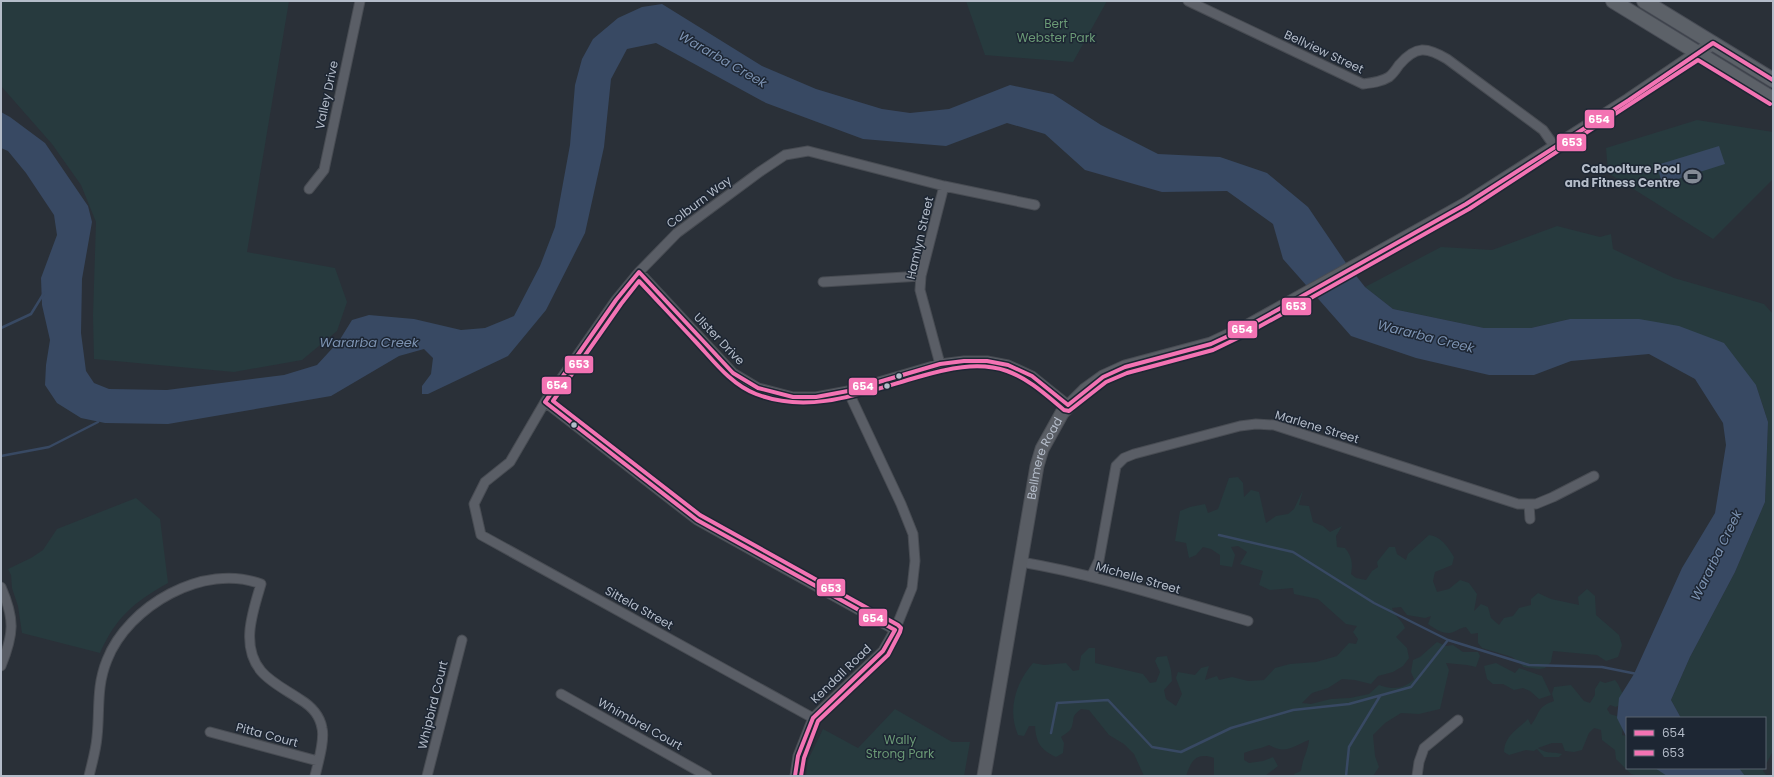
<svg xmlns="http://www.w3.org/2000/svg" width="1774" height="777" font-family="Poppins,sans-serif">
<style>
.green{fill:#273a3e}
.water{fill:#384963}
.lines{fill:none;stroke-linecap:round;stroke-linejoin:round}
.stream{stroke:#384963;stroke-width:2.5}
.minor-casing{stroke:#484c53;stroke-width:11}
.secondary-casing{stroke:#484c53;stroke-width:15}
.primary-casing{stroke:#484c55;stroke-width:16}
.minor{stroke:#5a5e66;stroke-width:9}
.secondary{stroke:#595d64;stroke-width:13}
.primary{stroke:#5c6168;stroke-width:14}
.bus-1-casing{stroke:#1d2633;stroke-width:7}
.bus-2-casing{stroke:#1d2633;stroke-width:7}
.bus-1{stroke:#f373b3;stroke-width:4}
.bus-2{stroke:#f373b3;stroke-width:4}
.bus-dot{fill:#b4bcc9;stroke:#1d2633;stroke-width:1.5}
.labels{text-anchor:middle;stroke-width:3;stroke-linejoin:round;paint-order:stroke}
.park-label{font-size:12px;fill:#6b9a76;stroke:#1d2633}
.street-label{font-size:12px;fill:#b4bcc9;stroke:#1d2633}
.poi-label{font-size:12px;font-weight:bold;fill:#b4bcc9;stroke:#1d2633;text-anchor:end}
.water-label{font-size:13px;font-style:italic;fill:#7c92b1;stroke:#1d2633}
.line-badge{stroke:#1d2633;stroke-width:1.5}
.badge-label{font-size:11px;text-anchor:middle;font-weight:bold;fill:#fff}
</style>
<rect width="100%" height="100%" fill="#2a3038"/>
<!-- green -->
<path class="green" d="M1 1H289L247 252 335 268 347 302 337 331 302 360 234 372 94 359 93 316 96 222 81 185 52 144 1 86Z
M966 1H1107L1073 62 985 55Z
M1697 120 1773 132V179L1713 239 1608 173 1606 148Z
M1557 226 1600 237 1611 234 1613 249 1674 278 1764 304 1773 314V751L1765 766V718H1681L1671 700 1690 657 1735 572 1765 502 1768 422 1756 385 1570 319 1531 328H1484L1393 309 1365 287 1441 247 1492 250Z
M1238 477 1243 483 1244 497 1251 490 1259 492 1266 523 1276 516 1288 514 1294 509 1303 490 1299 505 1309 506 1313 522 1323 526 1330 532 1342 526 1336 536 1337 547 1345 548C1352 557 1353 563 1351 574L1356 578 1366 580 1372 571 1378 567 1377 562 1389 547H1395L1397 554 1406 560 1408 554 1429 535C1442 537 1447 546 1454 557L1452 565 1435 572 1433 581 1437 592 1449 589 1460 580 1469 583 1477 594 1474 611 1481 604 1488 607 1491 618 1499 625 1504 618 1513 616 1519 608 1531 605V599L1538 593 1551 599 1579 605 1578 597 1587 589 1595 596 1596 615 1619 635 1622 645 1618 657 1606 661 1597 655 1553 651 1551 662 1545 668 1539 669 1524 667 1512 657 1482 648 1478 643V633L1471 634 1466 627C1459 628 1456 632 1450 633 1442 634 1434 628 1428 624L1431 616 1425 618 1407 615 1401 607 1392 608C1395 617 1402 620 1405 628L1396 637 1407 648 1409 658 1403 666 1393 672 1378 676 1371 684 1355 680 1342 679 1328 688 1312 693 1302 703 1311 704 1331 699 1350 698 1369 694 1379 685C1392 690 1405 689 1414 679L1411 672 1413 660 1420 657 1437 642 1446 646 1453 645 1463 652H1478L1480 656 1476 667 1467 665 1446 663 1449 670 1440 709 1419 714 1401 713 1385 723 1373 735 1375 756 1379 767 1373 776H1295L1294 774 1301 771C1302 760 1308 751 1309 740 1293 746 1286 755 1269 745 1260 749 1253 749 1244 753V760L1249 763 1263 761 1273 757 1278 766 1265 776H1214V758C1196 752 1191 761 1186 776H1144L1134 754 1124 744 1109 735 1089 710 1081 709C1071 717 1075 716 1072 726 1071 731 1065 734 1061 737L1064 743 1063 753 1056 757C1041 750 1036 743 1035 726H1029L1024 736 1018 735C1007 709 1016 683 1033 663L1044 665 1066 663 1073 671 1079 670 1081 656 1089 648H1095V663L1143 674 1150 683 1156 682 1160 672 1155 661 1157 657 1167 656 1171 670 1172 681 1164 690 1166 699 1176 706 1182 694 1176 678 1178 672 1195 675 1201 668 1209 666 1205 680 1217 676 1219 680 1232 677 1248 681 1264 680 1275 668 1290 664 1316 662 1337 656 1349 643 1356 644 1358 639 1353 632 1357 626 1346 624 1318 599 1294 594 1293 588 1270 590 1259 585 1263 571 1240 564 1247 552 1238 546 1231 547 1235 555 1232 567 1220 565V555L1211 549 1203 547 1196 555 1189 558 1186 543 1175 541 1180 511 1190 507 1205 504 1208 513 1218 509 1229 478Z
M136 498 160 519 168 583C134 602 116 617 100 653L22 633 18 606 12 588 11 575 8 569 31 558 43 550 57 529Z
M1496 663 1515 673 1519 668 1542 676 1551 695 1539 699 1530 691 1523 688 1514 690 1503 684H1493L1487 679 1484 666Z
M1615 680C1620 685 1620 691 1625 696L1621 704 1616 707 1610 705 1607 709 1610 714 1620 717 1623 726 1622 735 1627 736V768H1680L1679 776H1638L1631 774 1616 759 1615 750 1602 740 1601 730 1594 728 1589 733 1582 750 1574 752 1565 751 1562 743H1552L1538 748C1550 755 1551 751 1562 754L1559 757H1544L1537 749 1534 751 1526 750 1509 755 1504 752C1505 735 1517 730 1528 719L1531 725C1540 714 1536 707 1554 701L1552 694 1554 687 1571 685 1584 701 1590 703 1595 695V689L1600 681 1605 683Z
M895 709 952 742H970L964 776H806L808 760 823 729 858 748Z
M1739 768H1764L1763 771 1767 776H1745Z"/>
<!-- water -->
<path class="water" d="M662 4 762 66 816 89 882 109 910 113 949 109 1010 85 1053 94 1101 125 1158 154 1220 157 1267 173 1308 207 1346 263 1365 287 1393 309 1484 328H1531L1570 319H1639L1679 326 1724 343 1756 385 1768 422 1765 502 1735 572 1690 657 1671 700 1681 718H1627V738L1617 718 1619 698 1634 674 1682 568 1715 513 1726 445 1723 423 1695 379 1649 354 1571 361 1534 375H1489L1416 358 1351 336 1283 259 1273 224 1227 191 1162 192 1085 170 1045 134 1007 123 946 146 863 139 766 103 656 43 627 49 611 79 604 147 585 233 546 310 508 356 428 394H422V386L431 374 433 358 424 349 399 356 331 396 168 424 105 423 81 418 57 403 45 385 46 365 50 340 42 305 41 278 57 235 54 215 26 173 8 151 1 148V112L10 117 45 143 88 206 92 222 82 279 81 333 86 371 94 383 109 389 167 390 284 375 317 365 339 341 352 320 369 315 414 319 461 330 485 328 514 316 540 266 555 227 570 145 575 85 582 59 593 39 618 18 642 7Z
M1719 146 1725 164 1662 184 1657 165Z
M1655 768H1739L1745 776H1667Z"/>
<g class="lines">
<!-- stream -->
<path class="stream" d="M1 328 31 314 44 293
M1 456 49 447 98 422
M1219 535 1293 552 1374 603 1448 640 1529 665 1602 667 1637 674
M1051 733 1057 703 1108 700 1152 747 1181 752 1231 728 1293 710 1349 704 1411 687 1448 640
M1346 776 1349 747 1380 696"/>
<defs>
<path id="minor" d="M1188 1 1363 84C1372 83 1381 82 1389 77 1393 74 1397 68 1399 65 1416 45 1427 47 1447 59L1543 130 1555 147
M309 189 324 170 360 1
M639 272 733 373 758 388 793 397H816L848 391 940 364 964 361H987L1008 365 1032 376 1068 405
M823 282 921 276
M940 364 920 290 921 276 944 186
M545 402 697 520 895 630
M1529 504 1530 519
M1021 562C1098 575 1173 600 1248 621
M1091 577 1099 560 1116 466 1124 458 1134 454 1240 426 1256 424 1274 425 1518 504H1536L1553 497 1594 476
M1 587C15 619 14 634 1 666
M561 694 707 776
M813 718 481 535 474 504 485 482 510 462 545 402 616 300 639 272 677 233 761 171 785 155 808 151 944 186 1035 205
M210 732 318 761
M89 776C92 763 96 750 97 737 100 710 96 687 107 660 128 606 204 562 261 584 253 611 240 646 261 671 271 683 288 691 301 700 311 706 320 716 322 728 325 740 318 763 315 776
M427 776 462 640
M795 776 798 756 813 718 883 651 895 630 912 588 915 561 913 534 901 504 848 391
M1417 776 1419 762 1424 748 1458 720"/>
<g id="secondary">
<path id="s1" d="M984 776 1037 466 1042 449 1062 413 1085 390 1103 377 1125 367 1211 344 1241 330 1466 204 1629 100 1713 43"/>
</g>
<path id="primary" d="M1613 1 1773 99
M1644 1 1773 80"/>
</defs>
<!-- minor casing -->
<use href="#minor" class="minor-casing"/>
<!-- secondary casing -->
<use href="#secondary" class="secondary-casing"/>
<!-- primary casing -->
<use href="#primary" class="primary-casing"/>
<!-- minor -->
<use href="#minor" class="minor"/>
<!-- secondary -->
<use href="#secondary" class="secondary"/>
<!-- primary -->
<use href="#primary" class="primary"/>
<defs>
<path id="bus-1" d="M795 776 798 756 813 718 883 651 895 630 697 520 545 402 616 300 639 272 733 373 758 388 793 397H816L848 391 940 364 964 361H987L1008 365 1032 376 1068 405 1103 377 1125 367 1211 344 1241 330 1290 303 1466 204 1629 100 1713 43 1773 80"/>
<path id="bus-2" d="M801 776 804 758 818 721 888 655 900 632 901 628 898 625 700 515 553 401 621 304 639 281C658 301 676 321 695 341 713 360 730 384 756 394 810 415 865 392 918 377 946 369 978 361 1007 371 1029 379 1046 395 1064 410L1069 411 1106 382 1127 373 1213 350 1244 335 1293 308 1469 209 1698 60 1770 104"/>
</defs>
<!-- bus-1 casing -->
<use href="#bus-1" class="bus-1-casing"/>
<!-- bus-2 casing -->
<use href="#bus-2" class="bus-2-casing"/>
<!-- bus-1 -->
<use href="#bus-1" class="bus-1"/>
<!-- bus-2 -->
<use href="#bus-2" class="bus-2"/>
</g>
<!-- icons -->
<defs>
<symbol id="stadium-bare" viewBox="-9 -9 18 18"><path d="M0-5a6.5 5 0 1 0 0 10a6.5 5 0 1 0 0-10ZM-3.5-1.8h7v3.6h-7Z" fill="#848b96" stroke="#1d2633" stroke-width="2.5" paint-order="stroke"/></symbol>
</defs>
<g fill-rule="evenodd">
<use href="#stadium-bare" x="1680" y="164" width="25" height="25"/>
</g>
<!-- markers -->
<g class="bus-dot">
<circle cx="899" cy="376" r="3.5"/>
<circle cx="887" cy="386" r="3.5"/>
<circle cx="574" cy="425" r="3.5"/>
</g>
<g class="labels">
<!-- park labels -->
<g class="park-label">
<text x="1056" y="28">Bert<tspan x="1056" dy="14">Webster Park</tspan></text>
<text x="900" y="744">Wally<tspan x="900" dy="14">Strong Park</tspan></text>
</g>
<!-- street labels -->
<g class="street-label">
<text transform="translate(1324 52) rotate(25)" y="4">Bellview Street</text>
<text transform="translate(327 95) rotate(-78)" y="4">Valley Drive</text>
<text transform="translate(699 202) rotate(-37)" y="4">Colburn Way</text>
<text transform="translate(920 238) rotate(-77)" y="4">Hamlyn Street</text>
<text transform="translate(719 339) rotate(46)" y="4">Ulster Drive</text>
<text transform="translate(1317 427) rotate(17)" y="4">Marlene Street</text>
<text dy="4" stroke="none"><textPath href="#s1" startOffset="324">Bellmere Road</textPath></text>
<text transform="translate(1138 578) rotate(16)" y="4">Michelle Street</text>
<text transform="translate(639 608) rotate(29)" y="4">Sittela Street</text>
<text transform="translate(841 674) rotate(-44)" y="4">Kendall Road</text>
<text transform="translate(433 705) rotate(-76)" y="4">Whipbird Court</text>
<text transform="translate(640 724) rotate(29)" y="4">Whimbrel Court</text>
<text transform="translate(267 735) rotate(15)" y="4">Pitta Court</text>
</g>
<!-- poi labels -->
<g class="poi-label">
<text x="1680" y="173">Caboolture Pool<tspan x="1680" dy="14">and Fitness Centre</tspan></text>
</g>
<!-- water labels -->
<g class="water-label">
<text transform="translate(723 59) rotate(30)" y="5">Wararba Creek</text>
<text transform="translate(1426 336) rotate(14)" y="5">Wararba Creek</text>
<text x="369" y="347">Wararba Creek</text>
<text transform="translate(1716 555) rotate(-64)" y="5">Wararba Creek</text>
</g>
</g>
<g class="line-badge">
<rect x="1584" y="109" width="31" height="20" rx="4" fill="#f373b3"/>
<rect x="1556" y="133" width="31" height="19" rx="4" fill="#f373b3"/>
<rect x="1281" y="297" width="31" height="19" rx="4" fill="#f373b3"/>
<rect x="1227" y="320" width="31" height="19" rx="4" fill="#f373b3"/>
<rect x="564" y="355" width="30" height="19" rx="4" fill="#f373b3"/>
<rect x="541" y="376" width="31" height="19" rx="4" fill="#f373b3"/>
<rect x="848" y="377" width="30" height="19" rx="4" fill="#f373b3"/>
<rect x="816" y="578" width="30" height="19" rx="4" fill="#f373b3"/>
<rect x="858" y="608" width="30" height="19" rx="4" fill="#f373b3"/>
</g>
<g class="badge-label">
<text x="1599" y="123">654</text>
<text x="1572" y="146">653</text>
<text x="1296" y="310">653</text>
<text x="1242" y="333">654</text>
<text x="579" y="368">653</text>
<text x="557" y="389">654</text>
<text x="863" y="390">654</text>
<text x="831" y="592">653</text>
<text x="873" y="622">654</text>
</g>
<!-- border -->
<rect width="1774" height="777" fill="none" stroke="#b4bcc9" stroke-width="4"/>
<!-- legend -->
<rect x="1626" y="717" width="140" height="52" fill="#1d2633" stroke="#59626f"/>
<rect x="1634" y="730" width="20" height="6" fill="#f373b3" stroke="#59626f"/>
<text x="1662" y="737" font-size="12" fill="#b4bcc9">654</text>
<rect x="1634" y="750" width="20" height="6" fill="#f373b3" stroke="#59626f"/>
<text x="1662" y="757" font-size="12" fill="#b4bcc9">653</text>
</svg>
